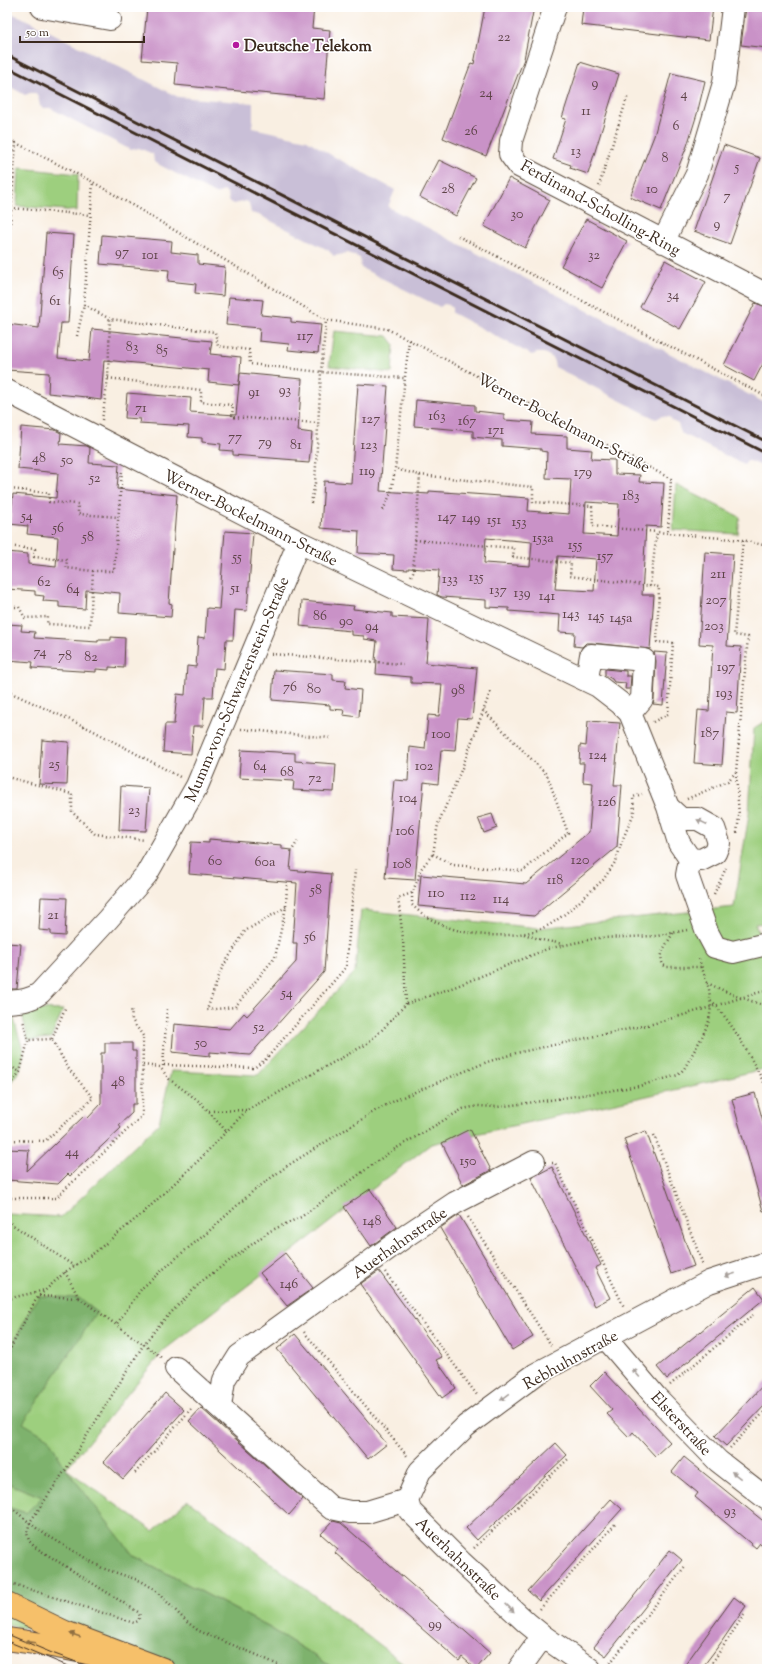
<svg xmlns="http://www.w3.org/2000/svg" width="774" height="1676" font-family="'Sorts Mill Goudy',serif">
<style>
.industrial{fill:#c9bfd7}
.green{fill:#9dcf7e;stroke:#6c7c4e}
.forest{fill:#7eb26d;stroke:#5c6e46}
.building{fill:#c992c7;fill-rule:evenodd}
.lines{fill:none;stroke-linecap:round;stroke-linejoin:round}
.minor-casing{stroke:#58483b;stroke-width:24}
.major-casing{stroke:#58483b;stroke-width:24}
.highway-casing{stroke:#58483b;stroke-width:24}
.path{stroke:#58483b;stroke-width:2.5;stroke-dasharray:1 3;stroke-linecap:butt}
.minor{stroke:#fff;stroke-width:22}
.major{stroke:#f6c06b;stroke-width:22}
.highway{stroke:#f6c06b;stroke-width:22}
.tram{stroke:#3b2a1e;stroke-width:1}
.rail{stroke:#3b2a1e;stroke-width:3}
.oneway{fill:#a79f9a}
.oneway2{fill:#8f6e41}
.poi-dot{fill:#b5179e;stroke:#fff;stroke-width:1.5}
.labels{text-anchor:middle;stroke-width:3.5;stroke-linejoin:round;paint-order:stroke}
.number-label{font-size:14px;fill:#5e4448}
.poi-label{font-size:16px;font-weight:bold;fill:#3b2a1e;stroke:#fff;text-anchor:start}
.street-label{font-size:16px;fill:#3b2a1e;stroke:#fff}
</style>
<rect width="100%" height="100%" fill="#fff"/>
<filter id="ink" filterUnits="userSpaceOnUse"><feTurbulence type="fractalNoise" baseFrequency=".025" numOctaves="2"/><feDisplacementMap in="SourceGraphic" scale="8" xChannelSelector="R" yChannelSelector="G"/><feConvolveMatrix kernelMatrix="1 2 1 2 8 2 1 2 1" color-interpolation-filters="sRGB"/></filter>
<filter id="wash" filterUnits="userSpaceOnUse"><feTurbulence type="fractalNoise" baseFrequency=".012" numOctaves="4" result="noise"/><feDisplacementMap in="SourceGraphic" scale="16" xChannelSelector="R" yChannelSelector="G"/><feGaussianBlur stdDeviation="0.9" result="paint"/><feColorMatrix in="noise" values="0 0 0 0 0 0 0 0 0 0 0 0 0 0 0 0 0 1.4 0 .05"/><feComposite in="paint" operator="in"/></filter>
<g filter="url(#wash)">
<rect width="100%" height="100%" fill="#f9efe2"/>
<!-- industrial -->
<path class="industrial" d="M7 12 21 17 178 97 253 103V128L307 140 331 155 395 190 388 207 767 404V468L750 461H747L744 465 681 433 678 424 672 421 670 417 662 416 656 419 555 367 553 358 544 353H537L532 355 452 313V308L449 305 444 304 440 307 361 268 360 258 348 253 334 256 328 250 259 215 251 213 249 203 246 201 234 204 229 201 228 194 224 191 215 194 154 162 153 154 139 148 131 150 50 108H43L40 106 38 96 35 93H30L25 95 7 85Z"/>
<!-- green -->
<path class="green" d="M19 168 78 174 77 211 17 206Z
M334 331 388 336 394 344 392 373 329 366Z
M676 485 740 517 738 534 673 530Z
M767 720V923L755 924 767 953V1068L701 1084 431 1144 163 1351 66 1469 153 1531 188 1500 411 1669H335L270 1628 134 1556 42 1497 26 1513 7 1507V1214L61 1217 159 1123 171 1071 258 1075 355 972 361 910 539 928 734 907 749 814 754 728Z
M21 1009 63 1010 51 1038 28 1040Z
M7 1016H13L24 1053 20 1070 8 1086Z
M7 1613 37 1631 7 1625Z"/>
<!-- forest -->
<path class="forest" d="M39 1296 79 1298 97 1312 23 1423 48 1438 66 1469 134 1556 270 1628 335 1669H163L7 1604V1507L26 1513 42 1497 7 1483V1355L34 1303Z"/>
<g id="blocks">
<!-- building -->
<path class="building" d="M147 7H314L312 28 330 30 324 99 175 85 177 63 142 60Z
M485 7H534L524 59 486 156 443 138 471 63 474 64Z
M583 7H713L709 40 581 25Z
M746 7 767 8V48L741 45Z
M580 62 619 74 588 174 570 168 571 165 553 159 566 119 562 118Z
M671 73 705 81 697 114 687 146 661 210 630 197 654 136Z
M724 145 760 158 730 244 694 231Z
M439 160 476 178 456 216 420 197Z
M509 178 550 200 525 248 484 226Z
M586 219 627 241 602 288 561 266Z
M46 233 74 235 68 323H61L58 358 89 361 92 329 212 341 210 354 241 357 239 385 208 382 209 370 104 360 101 400 86 398V397L48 393 49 373 7 370V324L39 328Z
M102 235 172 241 171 252 198 255V264L225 267 223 296 195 293 196 284 168 281 169 270 100 264Z
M665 260 706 282 680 329 640 307Z
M229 297 263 300 261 315 291 318V322L321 325 318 353 288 350 289 344 259 341 260 328 226 325Z
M755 303 767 307V356L754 381 724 365Z
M240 373 302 379 298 431 312 433 309 463 296 462V460L233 455V451L220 450 221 444 202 442V438L188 437 189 426 139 423 140 419 125 418 127 393 191 398 190 412 236 415Z
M358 384 388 386 380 491 429 494V491L529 498 528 511 569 514 571 479 546 478 547 452 541 451V449L502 446V440L473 437V431L414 426 416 400 475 405V411L504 414V420L533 422 532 434 567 436V448L592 450 591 459 615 460V474L640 475 639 482 664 483 661 527 646 526 642 595H654L650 649 592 643H586L582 647 574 646 575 633 559 632 560 615 509 611V608L486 607V600L442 597 437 595 439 570 408 568V570L393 569 394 555 358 553 359 531 321 528 324 481 351 483ZM586 502 619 504 617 536 584 534ZM486 538 532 542 530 566 484 563ZM558 556 596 559 594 591 555 589Z
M21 427 55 430 61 433 60 444 87 446 90 448 89 463 119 465 117 489 177 495 169 603 172 604 171 617 119 613 120 593 86 590 85 609 59 607V602L43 601 44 596 35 595V591L7 589V552L28 554V564L56 567 58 537 27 534 28 526 10 524 13 494 56 498 58 473 18 469Z
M225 531 253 533 247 611 235 610 233 640H226L224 669 215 668 213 697H205L203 726H193L191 754 163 752 165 724H174L177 694 185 695 187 666 196 667 198 637 205 638 207 608 219 609Z
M705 552 733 554 727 646 741 647 737 713 726 712 722 765 694 763 698 710 709 711 713 645 699 644Z
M302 601 354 606 353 609 392 613V617L429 619 426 663 477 668 472 719 458 718 455 751 441 750 438 784 424 782 415 880 385 878 394 780 408 781 410 747 425 749 428 715 439 716 442 684 411 683V677L376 674 377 660H375L377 641 364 639V636L351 635V631L300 626Z
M7 624 22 625 21 631 35 632 34 638 98 642V640H111V637L125 638 124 668 109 667V670L96 669V672L32 668 33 662 7 660Z
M654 652 667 653 663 705 653 704 654 700 656 661Z
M605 669 626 671V676H631L630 689H625L626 683 614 682 612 679 605 675Z
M274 670 333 674V680L346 681 345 688 361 690 359 717 343 715 344 710 330 709V705L272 700Z
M588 721 620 723 614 785H622L617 847 534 916 418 906 421 875 526 884 589 832 593 783 583 782 584 763H579L580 745 586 746Z
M42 740 69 742 67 785 39 784Z
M241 750 295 753V761L336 764 334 792 293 790 294 781 239 778Z
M121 786 149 788 146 831 119 830Z
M492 814 497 828 484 833 478 818Z
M209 839 282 845V849L292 850 290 870 331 874 324 972 250 1055 210 1052V1056L172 1052 174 1024 230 1029 244 1013 247 1016 296 962 297 943H293L297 883 189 874 191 842 209 843Z
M41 897 67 898 65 936 51 935V931L39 930Z
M7 943 21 944 17 989H7Z
M105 1043H132V1051H136V1104H132V1113L119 1125 121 1128 70 1176 68 1174 58 1184 7 1180V1149L29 1150 27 1171 85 1115 88 1118 101 1104V1053H105Z
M755 1093 765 1128H767V1210L763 1211 732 1099Z
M470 1129 491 1170 463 1185 442 1143Z
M646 1131 694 1266 671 1274 624 1139Z
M552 1167 601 1265 595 1268 610 1298 595 1306 531 1178Z
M370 1189 397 1227 371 1246 344 1207Z
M459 1215 533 1337 512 1350 440 1228Z
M285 1253 313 1288 287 1306 260 1273Z
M379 1271 442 1357 436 1360 456 1388 442 1398 360 1284Z
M755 1287 764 1299 667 1379 657 1367Z
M295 1334 387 1444 368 1459 277 1349Z
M604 1372 670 1442 655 1456 633 1432 629 1437 607 1414 612 1410 590 1386Z
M767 1381V1403L726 1446 715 1436Z
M165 1393 184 1410 123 1479 104 1462Z
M201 1408 303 1499 289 1515 189 1421Z
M556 1443 567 1455 477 1540 466 1528Z
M684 1457 767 1524V1549L760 1543 756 1548 695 1497 698 1493 672 1472Z
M611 1499 622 1509 539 1601 528 1591Z
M333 1521 341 1523 490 1653 476 1669 462 1657 459 1661 335 1553 338 1549 321 1534Z
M670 1550 682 1560 606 1656 594 1647Z
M734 1597 746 1606 720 1644 701 1669H682Z"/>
</g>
</g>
<g filter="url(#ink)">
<use href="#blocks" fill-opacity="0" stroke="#58483b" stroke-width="1"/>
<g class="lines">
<defs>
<path id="minor" d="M42 7 110 19
M555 7 511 141 510 154 519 166 767 295
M663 242 697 174 724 83 733 7
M7 391 299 542 598 686 620 703 630 713 668 807 679 843 690 859 701 860 715 853 719 843 714 828 698 819H681L668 807
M587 679 591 655 644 660 642 699 630 713
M690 859 687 875 707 932 715 947 733 952 767 944
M7 1002C19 1001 30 1001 40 993L108 919 146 875 197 786 299 542
M605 1337 656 1397 718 1461 767 1499
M176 1368 331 1508 350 1512H367L407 1500
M220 1407 224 1380 239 1356 410 1233 455 1203 534 1162
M407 1500 420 1471 466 1426 536 1374 709 1282 767 1263
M407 1500 410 1511 460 1561 527 1623 543 1636 590 1669
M519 1669 543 1636"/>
<path id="major" d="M7 1604 65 1632 163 1669"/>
<path id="highway" d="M7 1639C55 1645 103 1655 149 1669"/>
</defs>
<!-- minor casing -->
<use href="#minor" class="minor-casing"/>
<!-- major casing -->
<use href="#major" class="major-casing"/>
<!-- highway casing -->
<use href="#highway" class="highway-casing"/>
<!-- path -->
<path class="path" d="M7 137 16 143
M599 186 628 95
M11 208 90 215
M458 236 767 397
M7 267 16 143 93 182
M84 305 110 319 215 332 218 346 249 350 250 364 321 372 404 378
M77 336 84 305 93 182 326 320 387 329 409 340 671 479 668 533
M409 340 395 469 420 475 413 572 411 576
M108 378 201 390V402L233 405 232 417 318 423
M102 420 108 378 110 319
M420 475 533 487V502L592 506 593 526 657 532
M10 489 49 493V502L78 504V514L119 517
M311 503 315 483 321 372 326 320
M383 510 391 493 395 469
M415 540 514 548 513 557 571 563 570 576 650 586
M7 546 35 549 34 557 67 560 66 568 93 571
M7 607H19L25 618 48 617 47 624 90 626 93 571H114L122 471
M271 654 403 664
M7 691 90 729 180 777
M483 710 547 775 568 833 523 871 453 865 433 854 438 824 462 768 491 690
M653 722 668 714 673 643 657 642 659 587 650 586 657 532 743 540 767 546
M241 729 330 738
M736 772 739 816 737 833
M7 777 72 794V812L95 834 145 840
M687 799 728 781 736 772 748 637 734 635 743 540
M291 852 299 839
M412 893V905C438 930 474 937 508 935 523 934 536 932 549 925 569 913 586 895 603 880L616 861 622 841 634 813 633 797 642 794
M714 894 726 868
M286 907 245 931 221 970 207 1010 235 1007 275 957 286 907 287 883
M673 933C667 944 658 953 663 965L667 967H702
M524 934 542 940 563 944
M699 959 709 989 711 1007 767 990
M707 983 736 996 767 1006
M711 1001C736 1026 750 1058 767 1088
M406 1004 403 939 398 898 412 893 418 879 420 870 433 854
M52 1039 66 1006
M7 1064 20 1072
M143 1065 160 1067 169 1079 200 1102 226 1131
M164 1065 254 1068 266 1059 346 967 355 870
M163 1066 167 1009
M7 1088 20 1072 28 1041
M209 1111 246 1110
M654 1135 703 1265
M7 1140 45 1141 93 1098 68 1068 52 1039 28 1040 23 1020
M552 1163H555L624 1307
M7 1198H56L142 1116 143 1036 132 1020 131 1008
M468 1217 551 1345
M7 1221 74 1266
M65 1272 79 1298
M385 1272 477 1395
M39 1296 79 1298 161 1357
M7 1299 45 1290
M304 1332 408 1457
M7 1355 34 1303 39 1296 65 1272 94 1253 143 1213 199 1160 247 1110 365 1045 381 1031 406 1004 457 986 547 949 597 938 657 936 687 930
M670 1385 753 1315
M730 1448 767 1409
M135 1473 193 1407
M7 1507 14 1510 40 1531 102 1568 141 1581 154 1589 187 1622 199 1631 257 1655 287 1669
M474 1548 568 1459
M7 1582 134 1623 138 1621 140 1616 138 1612 35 1547 29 1541 27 1533 30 1522 66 1469 144 1344 160 1324 202 1281 270 1231 301 1217 390 1152 463 1109 478 1106 497 1107 550 1100 639 1086 678 1075 684 1069 702 1037 709 1021 711 1007 652 1024 516 1053 487 1062 398 1099 375 1111 287 1166 252 1192 207 1233 182 1253 142 1288 116 1325
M540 1609 616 1523
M608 1666 686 1565
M708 1669 744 1615"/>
<!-- minor -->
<use href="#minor" class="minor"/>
<!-- major -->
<use href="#major" class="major"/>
<!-- highway -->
<use href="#highway" class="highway"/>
<!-- tram -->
<path class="tram" d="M7 1634 52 1653 95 1669
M7 1641 75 1669"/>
<!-- rail -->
<path class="rail" d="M7 55 767 442
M7 67 767 454"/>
</g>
<!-- one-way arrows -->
<defs><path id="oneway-solid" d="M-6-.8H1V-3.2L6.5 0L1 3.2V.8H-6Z"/></defs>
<g class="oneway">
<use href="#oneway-solid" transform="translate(702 822) rotate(-154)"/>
<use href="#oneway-solid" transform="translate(730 1275) rotate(162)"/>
<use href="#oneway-solid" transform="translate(636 1373) rotate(-130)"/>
<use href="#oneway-solid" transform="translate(505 1397) rotate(144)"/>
<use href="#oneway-solid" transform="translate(736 1475) rotate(-142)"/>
<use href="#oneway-solid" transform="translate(510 1608) rotate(43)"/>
</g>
<g class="oneway2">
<use href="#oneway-solid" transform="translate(75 1635) rotate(-160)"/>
<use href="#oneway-solid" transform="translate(30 1642) rotate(-173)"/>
</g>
</g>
<!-- markers -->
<circle class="poi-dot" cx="236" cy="45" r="4"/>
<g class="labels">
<!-- number labels -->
<g class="number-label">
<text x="504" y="41">22</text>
<text x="595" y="87">9</text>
<text x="486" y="97">24</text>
<text x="684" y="98">4</text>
<text x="586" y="115">11</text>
<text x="676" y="130">6</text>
<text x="471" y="135">26</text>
<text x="576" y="155">13</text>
<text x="665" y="162">8</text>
<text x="737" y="171">5</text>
<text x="448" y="193">28</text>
<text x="652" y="193">10</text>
<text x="727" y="200">7</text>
<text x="517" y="218">30</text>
<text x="717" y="228">9</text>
<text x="122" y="256">97</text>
<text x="150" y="259">101</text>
<text x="594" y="259">32</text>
<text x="58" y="276">65</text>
<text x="673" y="299">34</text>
<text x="55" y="305">61</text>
<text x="305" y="340">117</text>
<text x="132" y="351">83</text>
<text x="162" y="354">85</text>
<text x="285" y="394">93</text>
<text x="254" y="396">91</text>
<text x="141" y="412">71</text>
<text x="437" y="420">163</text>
<text x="371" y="423">127</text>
<text x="467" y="425">167</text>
<text x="496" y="434">171</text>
<text x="235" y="441">77</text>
<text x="265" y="446">79</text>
<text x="296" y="449">81</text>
<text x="369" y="449">123</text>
<text x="39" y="462">48</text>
<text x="67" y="464">50</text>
<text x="367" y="475">119</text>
<text x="583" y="476">179</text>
<text x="95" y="482">52</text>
<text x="631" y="500">183</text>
<text x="27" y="520">54</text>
<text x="447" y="521">147</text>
<text x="471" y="522">149</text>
<text x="494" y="524">151</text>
<text x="519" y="526">153</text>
<text x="58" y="532">56</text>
<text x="88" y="541">58</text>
<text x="543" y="542">153a</text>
<text x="575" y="549">155</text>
<text x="605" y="560">157</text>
<text x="237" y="561">55</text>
<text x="718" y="578">211</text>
<text x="476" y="581">135</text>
<text x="450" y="583">133</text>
<text x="44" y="586">62</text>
<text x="235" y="592">51</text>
<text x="73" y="593">64</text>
<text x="498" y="594">137</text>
<text x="522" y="597">139</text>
<text x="547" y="600">141</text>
<text x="716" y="604">207</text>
<text x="571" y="618">143</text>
<text x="320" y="620">86</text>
<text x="596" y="620">145</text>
<text x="621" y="622">145a</text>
<text x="346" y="625">90</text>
<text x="372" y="630">94</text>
<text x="714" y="630">203</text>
<text x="40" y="656">74</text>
<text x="65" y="660">78</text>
<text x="91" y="661">82</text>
<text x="726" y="671">197</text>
<text x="290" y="691">76</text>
<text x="314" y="693">80</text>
<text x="458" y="694">98</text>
<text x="724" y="697">193</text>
<text x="710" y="737">187</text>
<text x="441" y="738">100</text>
<text x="598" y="759">124</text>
<text x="54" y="768">25</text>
<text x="260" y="770">64</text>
<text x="424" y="770">102</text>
<text x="287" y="776">68</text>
<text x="315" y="782">72</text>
<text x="408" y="802">104</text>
<text x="607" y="806">126</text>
<text x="134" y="814">23</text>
<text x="405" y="835">106</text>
<text x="580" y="864">120</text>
<text x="215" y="865">60</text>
<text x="265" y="866">60a</text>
<text x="402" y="868">108</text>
<text x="555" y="884">118</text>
<text x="316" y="894">58</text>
<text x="436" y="897">110</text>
<text x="468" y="900">112</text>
<text x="501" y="903">114</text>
<text x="53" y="919">21</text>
<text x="310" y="941">56</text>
<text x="287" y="997">54</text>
<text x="259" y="1031">52</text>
<text x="201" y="1047">50</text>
<text x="118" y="1086">48</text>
<text x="72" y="1156">44</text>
<text x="468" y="1165">150</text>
<text x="372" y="1225">148</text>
<text x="289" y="1288">146</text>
<text x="730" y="1515">93</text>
<text x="435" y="1628">99</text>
</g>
<!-- poi labels -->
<g class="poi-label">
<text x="244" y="51">Deutsche Telekom</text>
</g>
<!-- street labels -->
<g class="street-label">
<text transform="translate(601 207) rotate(29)" y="6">Ferdinand-Scholling-Ring</text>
<text transform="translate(564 422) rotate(28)" y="6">Werner-Bockelmann-Straße</text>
<text transform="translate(251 517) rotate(27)" y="6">Werner-Bockelmann-Straße</text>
<text transform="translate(236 689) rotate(-67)" y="6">Mumm-von-Schwarzenstein-Straße</text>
<text transform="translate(399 1242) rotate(-35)" y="6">Auerhahnstraße</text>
<text transform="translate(570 1359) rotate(-29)" y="6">Rebhuhnstraße</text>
<text transform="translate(682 1423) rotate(47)" y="6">Elsterstraße</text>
<text transform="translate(459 1558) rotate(44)" y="6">Auerhahnstraße</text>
</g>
</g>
<!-- margin -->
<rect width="774" height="1676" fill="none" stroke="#fff" stroke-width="24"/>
<!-- scale -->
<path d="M20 36v6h124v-6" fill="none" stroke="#3b2a1e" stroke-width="2"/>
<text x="26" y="36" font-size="12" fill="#3b2a1e" stroke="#ffffff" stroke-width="3" paint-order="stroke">50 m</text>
</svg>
